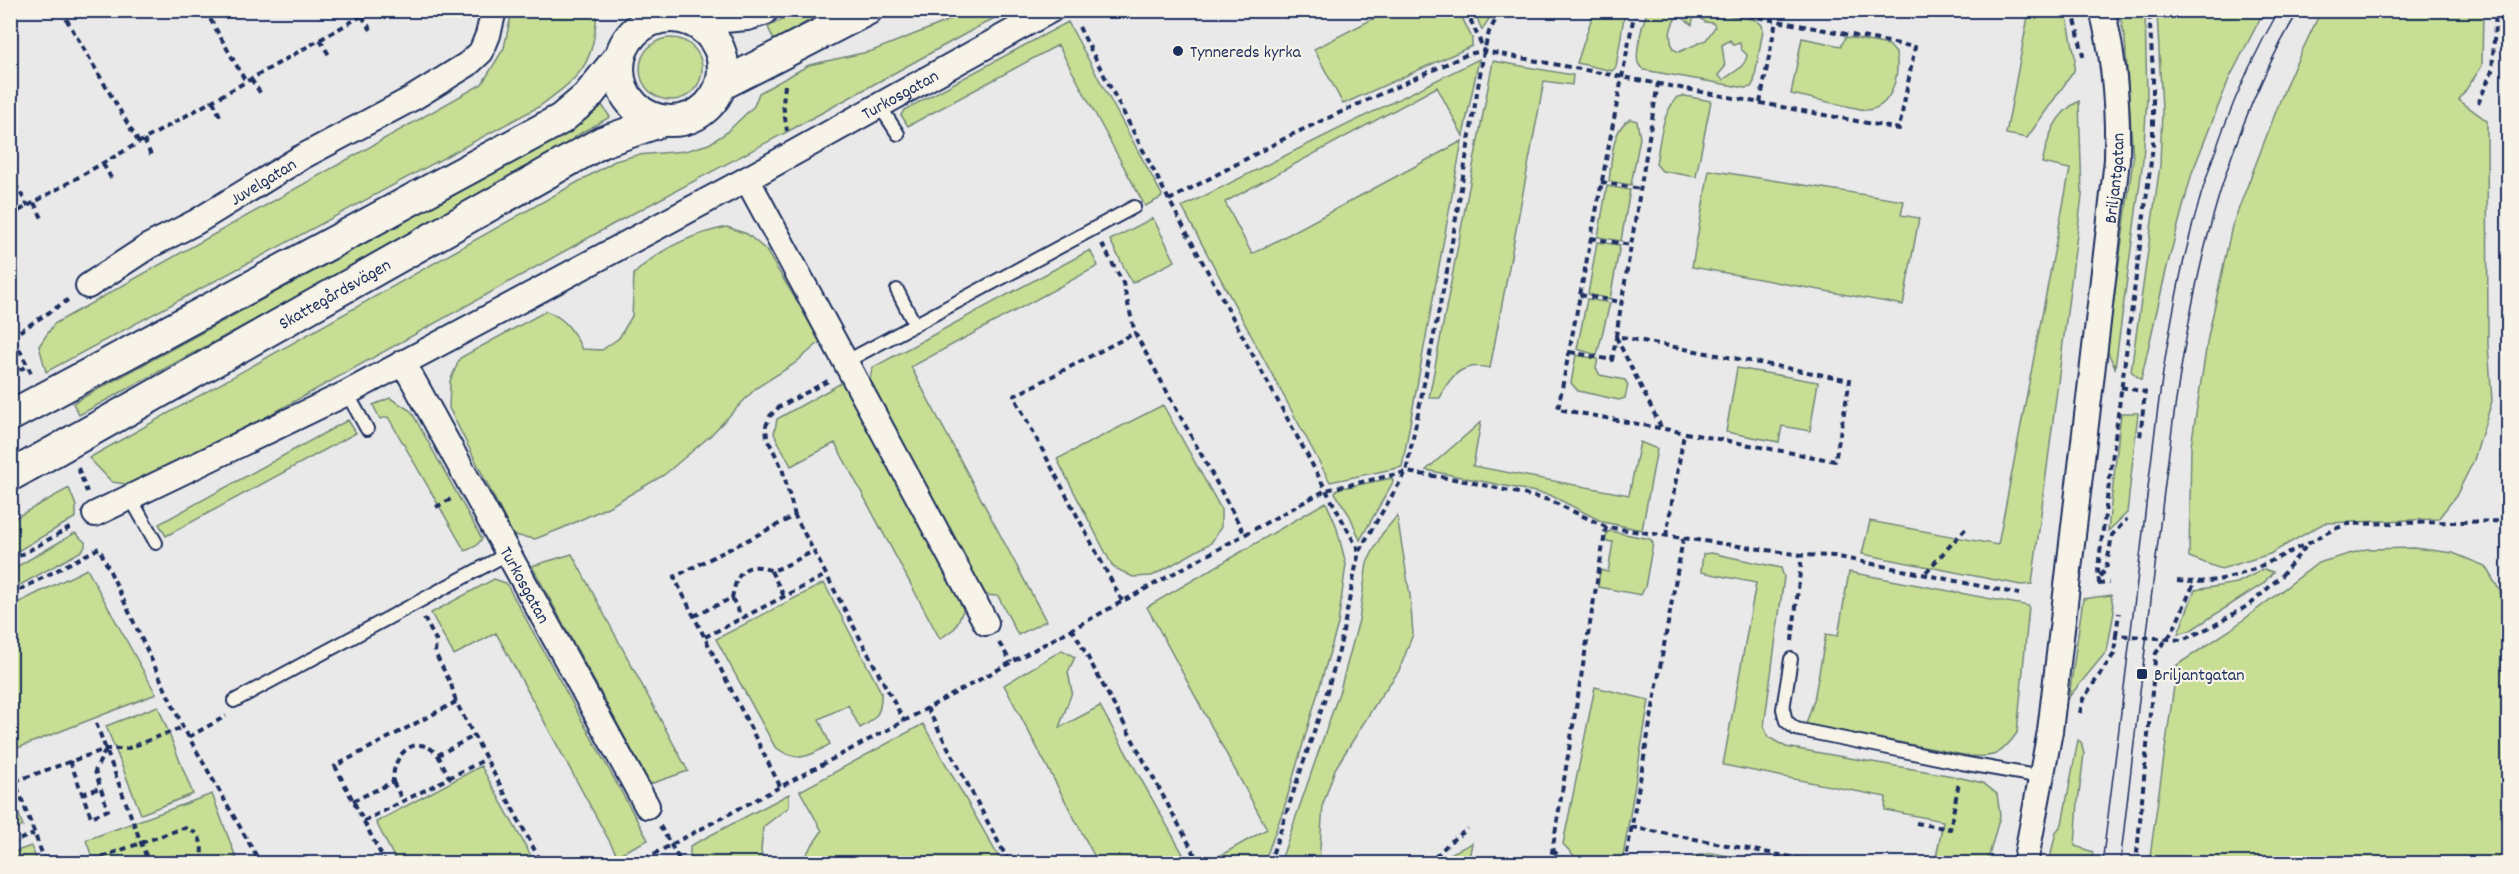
<svg xmlns="http://www.w3.org/2000/svg" width="2519" height="874" font-family="Dekko,sans-serif">
<style>
.green{fill:#c7de94;stroke:#718679;stroke-width:1.5;fill-rule:evenodd}
.lines{fill:none;stroke-linecap:round;stroke-linejoin:round}
.service-casing{stroke:#1b2f5e;stroke-width:16}
.minor-casing{stroke:#1b2f5e;stroke-width:28}
.tertiary-casing{stroke:#1b2f5e;stroke-width:34}
.path{stroke:#1b2f5e;stroke-width:4;stroke-dasharray:6 4.5;stroke-linecap:butt}
.service{stroke:#f7f3e8;stroke-width:12}
.minor{stroke:#f7f3e8;stroke-width:24}
.tertiary{stroke:#f7f3e8;stroke-width:30}
.tram{stroke:#1b2f5e;stroke-width:1.5}
.tertiary-bridge-casing{stroke:#1b2f5e;stroke-width:34;stroke-linecap:butt}
.tertiary-bridge{stroke:#f7f3e8;stroke-width:30}
.poi-dot{fill:#1b2f5e;stroke:#f7f3e8;stroke-width:2}
.labels{text-anchor:middle;stroke-width:4.5;stroke-linejoin:round;paint-order:stroke}
.poi-label{font-size:18px;fill:#1b2f5e;stroke:#f7f3e8;text-anchor:start}
.street-label{font-size:18px;fill:#1b2f5e;stroke:#f7f3e8}
</style>
<rect width="100%" height="100%" fill="#eae9ea"/>
<filter id="ink" filterUnits="userSpaceOnUse"><feTurbulence type="fractalNoise" baseFrequency=".0167" numOctaves="2"/><feDisplacementMap in="SourceGraphic" scale="12" xChannelSelector="R" yChannelSelector="G"/><feConvolveMatrix kernelMatrix="1 2 1 2 8 2 1 2 1" color-interpolation-filters="sRGB"/></filter>
<g filter="url(#ink)">
<!-- green -->
<path class="green" d="M799 10 827 11 774 40 768 27Z
M1649 10 1703 11 1756 20 1762 25 1763 30 1754 82 1751 87 1746 88 1644 70C1642 68 1639 66 1638 63 1635 53 1643 18 1649 10ZM1678 14 1692 25 1693 19 1698 16 1705 22 1713 23 1715 27 1706 40 1679 52 1673 49C1668 34 1670 27 1678 14ZM1730 40 1733 45 1740 43 1741 49 1747 55C1745 68 1733 72 1723 80L1718 75 1725 67 1722 45Z
M512 11H597C593 66 583 74 540 106L46 372 39 346 54 324 482 84 504 48Z
M966 11H1007L796 127 617 222 167 472 133 485 112 482 89 458 615 161 637 155 685 151 709 144 726 133 754 106 759 93 809 65 872 51 943 23Z
M1388 11H1459L1472 38V46L1343 104 1314 49Z
M1474 11H1494L1482 30Z
M1594 11H1625L1616 67 1612 71 1577 63Z
M2029 11H2066L2075 57 2074 71 2027 138 2006 134Z
M2119 11H2145L2147 98 2143 160 2115 368 2107 350 2133 160 2125 39Z
M2157 11H2264L2229 79 2192 173 2166 271 2141 380 2131 371 2160 165 2162 110Z
M2321 11H2483L2482 66 2459 100 2487 121 2488 344 2492 401 2474 460 2456 496 2438 519 2324 523 2270 554 2221 569 2189 557 2191 446 2208 337 2232 226 2288 80Z
M1068 22 1162 195 1161 198 1145 206 1058 45 908 126 901 115 904 110Z
M1846 37 1889 45 1896 53C1900 75 1892 110 1865 110L1791 94 1802 38 1841 46Z
M640 69a31 31 0 1 1 62 0a31 31 0 1 1-62 0Z
M1479 59 1463 136 1437 87 1225 202 1252 254 1462 141 1402 467 1330 482 1182 207Z
M1493 61 1573 75 1572 85 1544 81 1490 368C1464 362 1450 374 1440 398H1429Z
M1685 96 1711 101 1696 177 1662 171 1656 164C1660 141 1661 116 1677 97Z
M2079 101 2082 196 2032 584 2021 585 1862 554 1870 521 1998 545 2070 169 2042 163C2048 137 2054 114 2079 101Z
M602 105 610 117 581 133 517 178 79 415 73 403 565 134 584 121Z
M1630 119 1637 121 1640 138 1631 185 1609 181C1612 161 1611 129 1630 119Z
M1709 170 1904 201 1901 215 1919 218 1903 305 1692 267Z
M1607 186 1630 190 1621 241 1598 237Z
M1153 218 1175 261 1132 283 1110 240Z
M727 227 747 234 766 250 821 341 794 364 756 388 710 436 664 475 610 506 563 528 535 539 513 535 449 408 450 381 460 358 546 311C565 318 573 330 582 349L602 350 619 338 632 316 634 274C659 249 693 234 727 227Z
M1597 242 1620 245 1610 299 1588 294Z
M1090 250 1098 266 911 367 1046 621 1018 635 998 596 981 595 870 380 872 368Z
M1587 299 1610 303 1597 355 1577 349Z
M1576 355 1598 359 1596 368 1600 375 1625 380 1628 385 1625 398 1619 400 1578 391 1571 383Z
M1737 368 1818 382 1810 431 1782 426 1779 442 1726 432Z
M843 382 965 606 955 628 940 639 835 443 791 466 774 434 777 419Z
M390 398 411 411 482 539 476 546 465 551 388 417 380 419 373 405Z
M1163 405 1221 509V527L1211 543 1152 576 1133 577 1113 567 1057 459Z
M2121 413H2138L2127 513 2108 531Z
M348 420 356 433 166 536 159 524Z
M1481 422 1473 466 1629 495 1640 442 1657 449 1642 530 1603 522 1550 495 1426 470Z
M1392 478 1393 482 1360 540 1350 516 1335 493 1337 489Z
M69 488 76 506V517L11 555V520Z
M1326 502 1336 525 1346 564 1338 624 1285 805 1264 863H1215L1216 858 1267 829 1147 607Z
M1397 516 1410 595 1413 634 1399 671 1378 700 1335 769 1323 804 1319 863H1280L1340 690 1359 620 1367 563 1382 534Z
M1610 531 1650 539 1653 543 1645 587 1641 595 1598 587 1600 570 1608 572 1613 542 1605 541 1607 533Z
M75 533 85 542V547L80 552 11 590V570Z
M2414 548 2453 553 2485 566 2500 591 2508 630V863H2149L2177 665 2230 630 2318 563 2366 549Z
M1711 553 1781 568 1784 577 1764 727 1768 737 1786 747 1953 776 1983 783 1997 794 2000 816 1987 863H1935L1943 821 1885 810 1886 797 1723 765 1756 583 1701 572 1703 554Z
M572 554 688 771 650 784 532 566Z
M87 569 156 694 15 749 10 736 11 606Z
M2264 569 2273 572 2263 584 2191 630 2178 634 2195 590 2237 583Z
M1849 572 2029 606 2017 733C2001 755 1995 758 1969 756L1806 724 1814 700 1826 634 1838 636Z
M494 579 506 583 648 840 617 855 496 633 454 655 431 613Z
M824 583 881 692C882 712 877 719 860 728L848 705 819 719 830 744C808 757 798 764 775 747L716 639Z
M2111 595 2114 612 2107 651 2069 697 2083 599Z
M1062 650 1075 657 1068 672 1072 692 1059 728 1100 706 1188 863H1098L1004 685Z
M1595 687 1649 700 1622 863H1581L1563 844Z
M158 706 193 794 141 814 106 726Z
M923 724 1002 863H800L822 831 800 791Z
M2078 740 2081 742 2084 754 2078 802 2075 846 2093 852 2091 863H2049L2056 832 2062 824Z
M481 766 535 863H397L376 822Z
M11 792 23 826 11 831H10Z
M212 794 238 863H94L86 840Z
M789 794V807L763 827 761 851 764 863H692L690 858V846Z
M1472 843 1468 863H1443L1448 855Z
M31 846 38 863H11V853Z
M1712 853 1766 863H1687L1696 856Z"/>
<g class="lines">
<defs>
<path id="service" d="M879 105 898 134
M897 290 915 325
M847 361 1134 207
M347 393 367 429
M130 497 156 543
M1791 659 1783 709 1786 721 1796 729 1962 763 2042 777
M234 701 509 553"/>
<g id="minor">
<path d="M641 10 647 23"/>
<path d="M747 179 986 623"/>
<path id="s1" d="M88 286 149 246 196 222 302 157 413 98 468 64 481 52 488 35 494 10"/>
<path id="s2" d="M403 362 647 806"/>
<path id="s3" d="M95 514 347 393 747 179 1051 10"/>
<path id="s4" d="M2025 864 2050 731 2117 160C2118 111 2115 59 2102 10"/>
</g>
<g id="tertiary">
<circle cx="671" cy="69" r="52"/>
<path d="M689 20 747 15 763 10"/>
<path d="M721 85 867 10"/>
<path d="M100 368 561 119 587 97 620 56"/>
<path id="s5" d="M128 410 602 142 662 121"/>
</g>
</defs>
<!-- service casing -->
<use href="#service" class="service-casing"/>
<!-- minor casing -->
<use href="#minor" class="minor-casing"/>
<!-- tertiary casing -->
<use href="#tertiary" class="tertiary-casing"/>
<!-- path -->
<path class="path" d="M61 10 139 143
M205 10 246 82
M352 10 357 19
M936 10 940 18 953 10
M1466 10 1484 50
M1635 10 1558 409 1835 461 1850 380 1616 336 1658 83
M2073 10 2084 60
M362 16 371 30
M1079 27 1169 200 1359 551 1339 651 1324 702 1269 864
M320 40 329 55
M251 79 261 94
M785 85 783 104 787 131
M213 101 220 116
M1760 103 1776 21
M2478 104 2492 71 2496 10
M144 140 151 155
M103 164 111 178
M10 175 28 206
M1601 182 1640 189
M1169 200 1291 135 1468 54 1484 51 1899 129 1915 47 1719 10
M34 203 42 218
M10 216 372 10
M1591 238 1630 245
M1102 244 1123 283 1135 333
M1580 295 1621 302
M10 330 32 375
M11 337 68 300
M1616 337 1662 429
M1570 352 1612 360 1616 338
M10 375 27 366
M2121 387 2145 392 2140 438
M78 468 87 492
M436 507 451 499
M795 516 782 468 767 438 766 426 770 416 779 407 828 381
M1666 536 1684 434
M1359 551 1406 472 1448 266 1484 51 1489 32 1501 10
M10 561 73 526
M771 571 784 596
M1926 572 1967 527
M2100 576 2106 570 2112 535 2127 519
M2177 581C2232 586 2259 566 2306 544
M2098 584 2109 583
M2099 584 2098 568 2153 146V73L2149 10
M10 595 99 548 183 727 261 864
M732 598 742 618
M1122 601 1014 396 1135 333 1244 533
M694 616 732 598C735 582 740 564 760 567 765 568 770 571 774 570 787 566 801 557 814 551
M424 618 436 640 435 653 451 684 456 702
M1072 628 1200 864
M2116 635 2119 613
M705 637 826 575
M1792 641 1802 555
M999 643 1011 662
M927 708 1010 864
M2080 713 2083 699 2114 654 2116 635 2182 640 2215 625 2252 603 2281 576 2309 543 2332 530 2348 524 2508 521
M96 723 149 864
M189 737 226 716
M438 755 449 777
M70 761 91 817 108 810 95 771 106 749
M10 768 46 864
M15 781 106 749H126L183 727
M393 782 403 801
M780 786 674 577 795 516 904 721
M82 794 100 788
M353 801 393 782C392 754 416 731 438 755L474 736
M364 821 486 759
M1916 823 1950 829 1959 782
M660 826 682 864
M1631 827 1828 864
M10 843 34 834
M1553 850 1566 864
M82 864 183 828C202 830 205 849 199 864
M386 864 335 766 456 702 542 864
M635 864 904 721 1326 490 1406 472 1461 480 1549 500 1606 527 1802 555 1834 556 2019 594
M1428 864 1451 841 1468 829
M1550 864 1606 527
M1625 864 1683 539
M2136 864 2155 660 2156 653 2173 631 2194 583"/>
<!-- service -->
<use href="#service" class="service"/>
<!-- minor -->
<use href="#minor" class="minor"/>
<!-- tertiary -->
<use href="#tertiary" class="tertiary"/>
<!-- tram -->
<path class="tram" d="M2102 864C2115 759 2129 654 2141 549 2163 356 2180 184 2279 10
M2120 864C2134 745 2147 627 2162 508 2183 334 2207 164 2299 10"/>
<defs>
<path id="tertiary-bridge" d="M10 416 100 368
M10 476 128 410"/>
</defs>
<!-- tertiary-bridge casing -->
<use href="#tertiary-bridge" class="tertiary-bridge-casing"/>
<!-- tertiary-bridge -->
<use href="#tertiary-bridge" class="tertiary-bridge"/>
</g>
</g>
<!-- markers -->
<g class="poi-dot">
<circle cx="1178" cy="51" r="6"/>
<rect x="2136" y="668" width="12" height="12" rx="3"/>
</g>
<g class="labels">
<!-- poi labels -->
<g class="poi-label">
<text x="1190" y="57">Tynnereds kyrka</text>
<text x="2154" y="680">Briljantgatan</text>
</g>
<!-- street labels -->
<g class="street-label">
<text dy="6" stroke="none"><textPath href="#s3" startOffset="908">Turkosgatan</textPath></text>
<text dy="6" stroke="none"><textPath href="#s4" startOffset="692">Briljantgatan</textPath></text>
<text dy="6" stroke="none"><textPath href="#s1" startOffset="204">Juvelgatan</textPath></text>
<text dy="6" stroke="none"><textPath href="#s5" startOffset="237">Skattegårdsvägen</textPath></text>
<text dy="6" stroke="none"><textPath href="#s2" startOffset="254">Turkosgatan</textPath></text>
</g>
</g>
<!-- margin -->
<rect width="2519" height="874" fill="none" stroke="#f7f3e8" stroke-width="36"/>
<rect x="18" y="18" width="2483" height="838" fill="none" stroke="#1b2f5e" stroke-width="2" filter="url(#ink)"/>
</svg>
